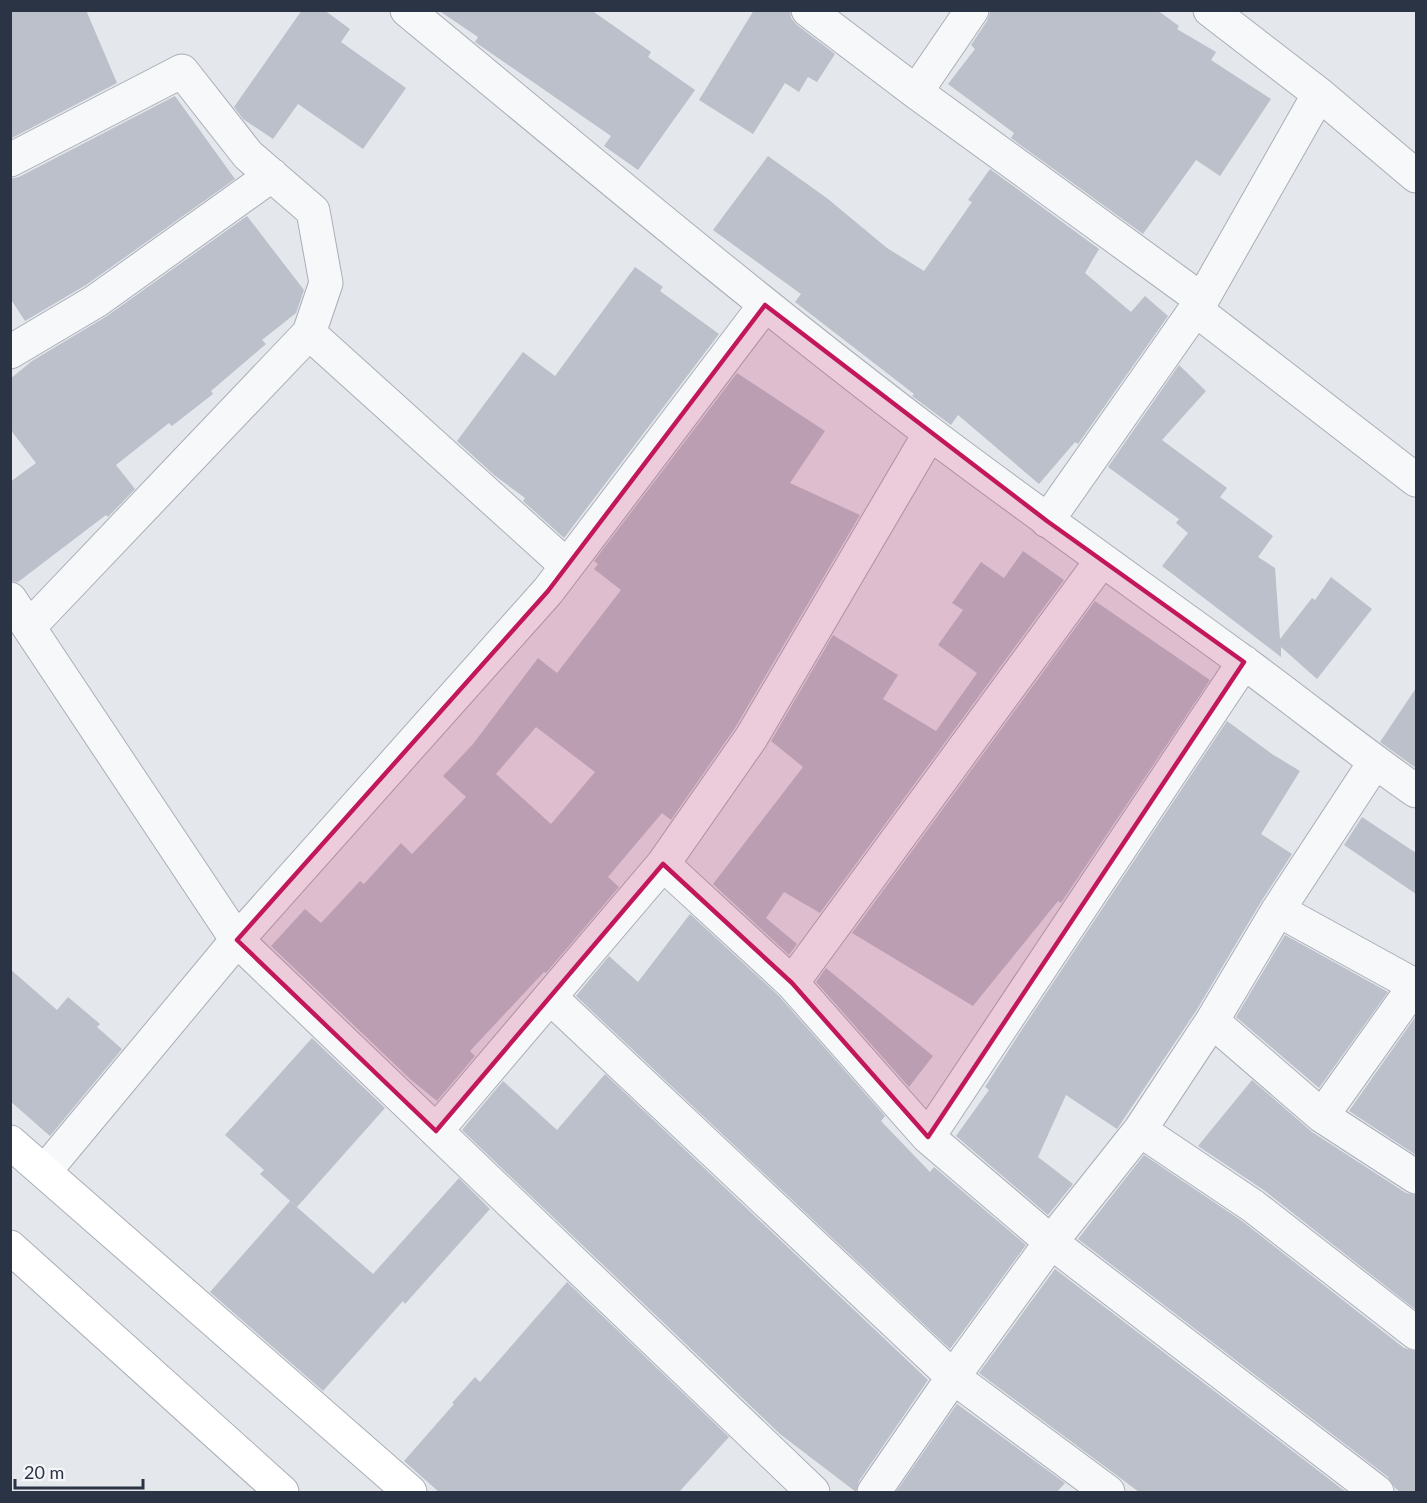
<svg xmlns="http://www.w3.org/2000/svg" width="1427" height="1503" font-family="Lato,sans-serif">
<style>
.building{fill:#bbc0ca;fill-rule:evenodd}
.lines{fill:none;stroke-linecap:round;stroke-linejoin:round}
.street-casing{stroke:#a9aeb7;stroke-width:35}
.secondary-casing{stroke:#a9aeb7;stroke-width:35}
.street{stroke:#f7f8fa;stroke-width:33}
.secondary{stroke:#fff;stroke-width:33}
.marked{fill:#c2185b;fill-opacity:0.2;stroke:#c2185b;stroke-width:4.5;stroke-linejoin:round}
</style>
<rect width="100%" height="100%" fill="#e4e7ec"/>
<!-- building -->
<path class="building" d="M10 10H86L117 83 10 139Z
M302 10H324L350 29 341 42 406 88 363 149 298 104 273 139 243 119 234 107Z
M438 10H591L651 52 648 57 695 90 638 170 604 146 611 136 475 42 478 37Z
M754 10H790L791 18 797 25 835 54 817 82 808 77 799 92 785 83 753 134 699 100Z
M991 10H1157L1179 26 1177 29 1216 52 1211 60 1271 99 1220 176 1196 160 1143 234 1011 138 1014 133 948 84 975 49 971 45 987 21Z
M175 96 235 179 86 285 25 321 10 298V179L19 177Z
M768 156 828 199 887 248 924 271 972 202 968 200 990 169 1099 249 1085 273 1131 312 1145 296 1168 316 1078 444 1075 442 1039 484 958 415 951 425 912 396 914 394 795 302 801 294 713 230Z
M247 216 304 290 296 313 262 340 266 344 211 391 213 394 172 426 169 423 116 465 135 489 108 517 106 515 18 582 10 581V482L36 463 10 429V379L32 361 107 316Z
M635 267 663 287 660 291 719 334 564 538 523 501 525 498 494 475 457 441 523 352 555 376Z
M1179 365 1206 391 1162 440 1227 488 1220 497 1273 536 1258 557 1275 568 1280 639 1312 598 1315 600 1331 577 1372 609 1317 679 1281 647V657L1162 566 1188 533 1176 523 1179 519 1108 467Z
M737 373 825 431 790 483 860 515 735 728 671 820 662 813 608 877 619 887 546 973 544 972 470 1051 475 1056 437 1101 410 1079 271 946 305 909 321 923 360 881 364 884 401 843 412 854 466 797 443 776 473 744 538 658 557 673 621 590 594 569 598 564 594 561ZM536 727 595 772 551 824 496 774Z
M1023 551 1064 580 820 913 784 892 766 918 797 944 789 955 713 884 803 767 771 741 833 635 898 675 883 699 936 731 977 673 938 645 963 610 952 603 981 562 1004 578Z
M1095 601 1210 680 1061 903 1058 901 973 1006 852 933Z
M1416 688V768L1380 742Z
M1227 721 1272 754 1300 771 1261 834 1292 854 1262 900 1196 1011 1117 1129 1066 1095 1038 1157 1073 1184 1048 1215 956 1136 989 1090 985 1087 1023 1028Z
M1362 817 1416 853V894L1344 845Z
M690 914 779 996 885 1116 881 1121 930 1172 934 1167 1026 1245 950 1349 576 996 609 956 638 982Z
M1285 935 1388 992 1319 1088 1236 1017Z
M826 968 933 1056 909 1087 816 982Z
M10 969 57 1010 68 997 100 1024 97 1027 122 1049 50 1136 10 1101Z
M1416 1016V1155L1349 1111Z
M312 1038 385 1108 297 1207 260 1174 264 1170 225 1135Z
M605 1074 928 1380 859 1481 856 1492 780 1434 462 1130 503 1081 557 1130Z
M1252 1080 1312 1132 1406 1193 1416 1195V1310L1265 1191 1198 1146Z
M1144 1155 1242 1221 1404 1348 1416 1351V1492H1400L1395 1488 1388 1477 1078 1239Z
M459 1178 490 1209 405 1304 403 1301 323 1391 210 1292 290 1201 373 1274Z
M1055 1269 1346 1492H1139L979 1373Z
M567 1282 729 1437 679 1492H439L404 1461 454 1404 452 1403 475 1377 480 1382Z
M957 1404 1065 1483 1057 1492H896Z"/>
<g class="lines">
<defs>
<path id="street" d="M407 10C580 153 752 298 931 434 1033 511 1138 585 1242 661 1301 704 1357 750 1416 791
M808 10 916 92 1202 300
M916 92 972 10
M1319 94 1416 176
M10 160 182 71 248 155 313 211 326 283 309 333 30 626
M1196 310 1416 480
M309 333 567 566
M10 352 96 301 272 175
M1047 521 1202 300 1319 94 1210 10
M10 599 237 940 813 1492
M663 864 792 983 928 1137 1051 1242 1377 1492
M1278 910 1416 986
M792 983 1102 560
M550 997 953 1377 1108 1492
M1212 1021 1322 1116 1416 1177
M1322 1116 1416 984
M1140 1130 1253 1206 1416 1333
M436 1131 663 864 751 738 930 433
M928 1137 1244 662
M45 1171 237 940 548 591 765 305
M874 1492 953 1377 1051 1242 1140 1130 1212 1021 1278 910 1375 762"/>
<path id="secondary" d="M10 1142 410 1492
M10 1247 282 1492"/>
</defs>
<!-- street casing -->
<use href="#street" class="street-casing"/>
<!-- secondary casing -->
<use href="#secondary" class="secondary-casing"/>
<!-- street -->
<use href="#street" class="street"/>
<!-- secondary -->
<use href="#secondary" class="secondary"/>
</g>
<!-- marked area -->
<path class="marked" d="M765 305 1047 521 1244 662 928 1137 792 983 663 864 436 1131 237 940 548 591Z"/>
<!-- border -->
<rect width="1427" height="1503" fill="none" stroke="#2b3445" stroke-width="24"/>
<!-- scale -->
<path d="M15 1479v9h128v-9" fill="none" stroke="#2b3445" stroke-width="3"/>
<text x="24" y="1479" font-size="18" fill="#2b3445" stroke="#f4f6f9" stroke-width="4.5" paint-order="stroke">20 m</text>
</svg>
